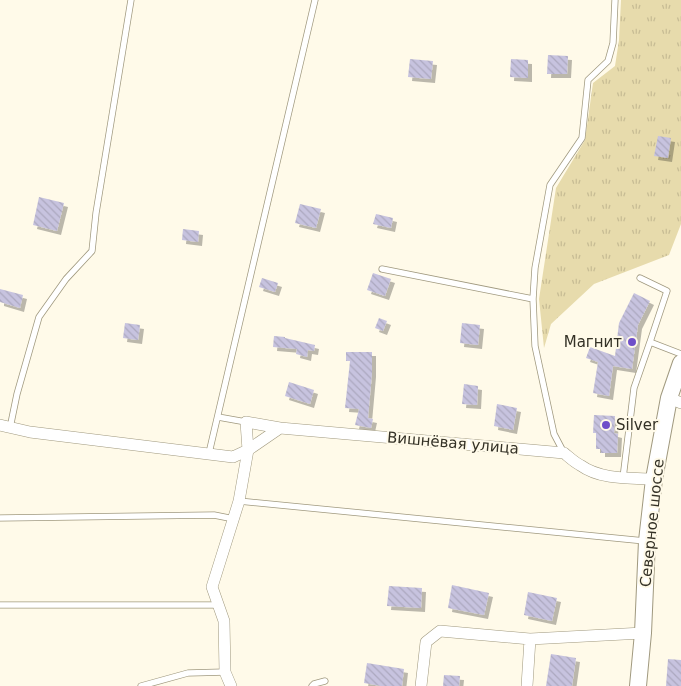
<svg xmlns="http://www.w3.org/2000/svg" width="681" height="686" font-family="'DejaVu Sans',sans-serif">
<style>
.grass{fill:url(#grass-tufts)}
.building{fill:url(#building-back-hatch);filter:url(#shadow)}
.lines{fill:none;stroke-linecap:round;stroke-linejoin:round}
.service-casing{stroke:#a0997f;stroke-width:7}
.minor-casing{stroke:#a0997f;stroke-width:12}
.secondary-casing{stroke:#a0997f;stroke-width:18}
.service{stroke:#fff;stroke-width:5.5}
.minor{stroke:#fff;stroke-width:11}
.secondary{stroke:#fff;stroke-width:16}
.poi-dot{fill:#6f4fc9;stroke:#fffae9;stroke-width:2}
.labels{text-anchor:middle;stroke-width:4;stroke-linejoin:round;paint-order:stroke}
.poi-label{font-size:15px;fill:#343126;stroke:#fffae9;text-anchor:end}
.street-label{font-size:15px;fill:#343126;stroke:#fffae9}
</style>
<defs>
<pattern id="grass-tufts" width="24" height="20" patternUnits="userSpaceOnUse" patternTransform="scale(1.25)"><rect width="24" height="20" fill="#e7dbac"/><path d="M3 7l-1-3M5 7V3M7 7l1-3M15 17l-1-3M17 17v-4M19 17l1-3" fill="none" stroke="#c7bc94"/></pattern>
<pattern id="building-back-hatch" width="6" height="6" patternUnits="userSpaceOnUse" patternTransform="scale(1.25)"><rect width="6" height="6" fill="#c7c3df"/><path d="M-1 5l2 2M0 0l6 6M5-1l2 2" fill="none" stroke="#aca8bf"/></pattern>
<filter id="shadow"><feDropShadow dx="4" dy="4" stdDeviation="0" flood-color="#0004"/></filter>
</defs>
<rect width="100%" height="100%" fill="#fffae9"/>
<!-- grass -->
<path class="grass" d="M621 0H681V224L669 255 594 284 551 324 544 348 539 299 556 188 585 140 593 83 615 66 619 40Z"/>
<!-- building -->
<path class="building" d="M548 55 568 56 567 74H547Z
M410 59 433 61 431 79 408 77Z
M511 59 528 60V78L510 77Z
M658 136 671 138 668 158 654 156Z
M39 197 64 203 57 231 33 225Z
M300 204 321 209 316 228 295 223Z
M376 214 393 218 391 228 373 224Z
M183 229 199 231 198 242 182 240Z
M373 273 391 279 385 296 367 290Z
M262 278 278 283 275 292 259 287Z
M0 289 23 295 20 308 0 302Z
M634 293 650 301 638 325 632 369 613 366 609 396 593 393 598 362 586 358 590 347 615 356 619 323Z
M379 318 387 321 383 331 375 328Z
M125 323 140 325 138 340 123 338Z
M462 323 480 325 478 345 460 343Z
M274 336 285 337V338L315 345 314 351 308 350 307 357 296 354 297 349 273 347Z
M346 352H372V373L368 418 373 419 371 428 355 425 359 409 345 408 350 361H346Z
M289 382 314 390 310 404 285 396Z
M464 384 478 386 477 405 462 404Z
M497 404 517 408 513 430 494 426Z
M594 415 615 416 614 433 618 434 617 453H601V449H596V433H593Z
M452 585 489 593 484 615 448 608Z
M389 586 422 588 421 608 387 606Z
M528 592 557 598 552 621 524 615Z
M551 654 576 658 572 686H546Z
M668 659 681 660V686H666Z
M367 663 404 669 402 686H381L364 683Z
M444 675 460 676 459 686H443Z"/>
<g class="lines">
<defs>
<path id="service" d="M382 269 533 299
M640 278 667 291 650 342 681 354
M218 417 246 422
M10 428 17 394 39 317 66 279 92 251 96 213 131 0
M209 453 315 0
M564 453 554 434 535 346 533 299 535 268 550 185 582 138 588 80 608 61 613 43 615 0
M623 478 634 388 650 342
M239 501 645 541
M0 518 214 515 234 519
M0 605H218
M141 686 188 673 225 672
M312 686 314 684 325 681"/>
<path id="minor" d="M669 398 681 403
M0 425 30 432 233 457 248 450 280 428
M231 686 225 672 224 621 212 587 239 501 248 450 246 422 280 428 564 453C569 457 574 462 580 465 601 480 629 478 654 479
M421 686 426 642 440 631 530 639
M527 686 530 639 643 633"/>
<path id="secondary" d="M638 686 643 633 647 541 654 479 669 398 681 363"/>
</defs>
<!-- service casing -->
<use href="#service" class="service-casing"/>
<!-- minor casing -->
<use href="#minor" class="minor-casing"/>
<!-- secondary casing -->
<use href="#secondary" class="secondary-casing"/>
<!-- service -->
<use href="#service" class="service"/>
<!-- minor -->
<use href="#minor" class="minor"/>
<!-- secondary -->
<use href="#secondary" class="secondary"/>
</g>
<!-- markers -->
<g class="poi-dot">
<circle cx="632" cy="342" r="5"/>
<circle cx="606" cy="425" r="5"/>
</g>
<g class="labels">
<!-- poi labels -->
<g class="poi-label">
<text x="622" y="347">Магнит</text>
<text x="616" y="430" text-anchor="start">Silver</text>
</g>
<!-- street labels -->
<g class="street-label">
<text transform="translate(453 443) rotate(5)" y="5">Вишнёвая улица</text>
<text transform="translate(652 523) rotate(-84)" y="5">Северное шоссе</text>
</g>
</g>
</svg>
